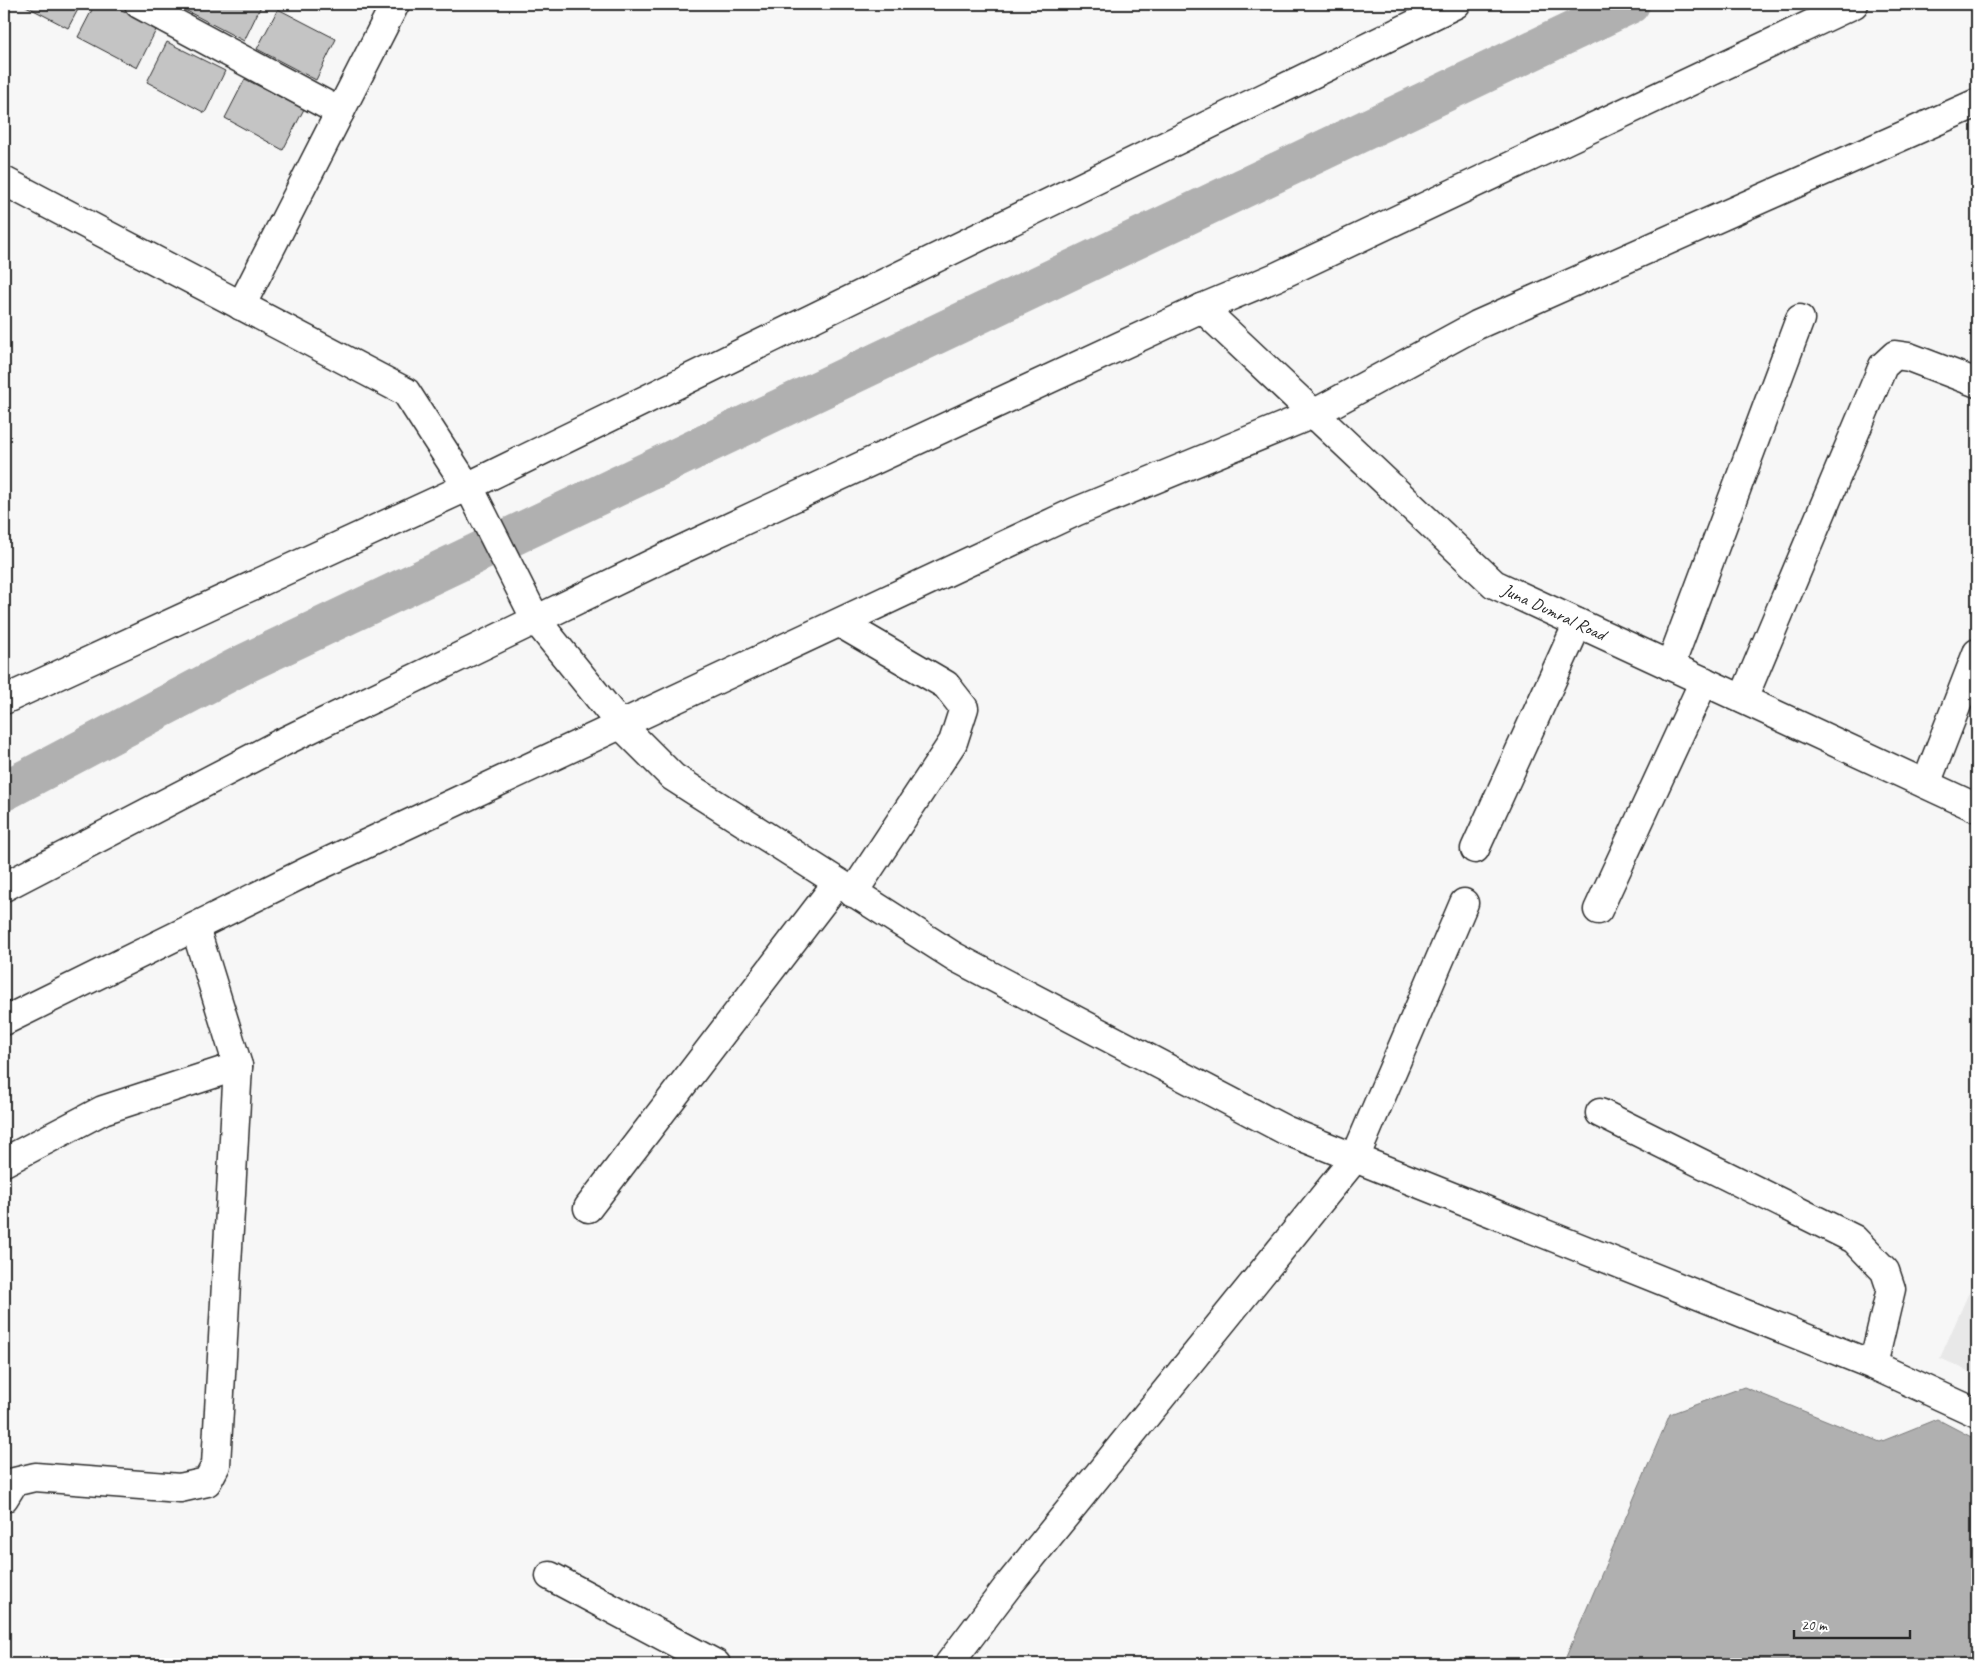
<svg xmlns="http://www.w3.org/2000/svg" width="1981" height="1668" font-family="Caveat,sans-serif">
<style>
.built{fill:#e8e8e8}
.water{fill:#b0b0b0;stroke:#7b7b7b}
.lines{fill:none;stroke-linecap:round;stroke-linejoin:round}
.canal{stroke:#b0b0b0;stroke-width:40}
.building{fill:#c4c4c4;stroke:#2b2b2b}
.minor-casing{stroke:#2b2b2b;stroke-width:31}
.minor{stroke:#fff;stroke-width:28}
.labels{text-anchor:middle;stroke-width:4;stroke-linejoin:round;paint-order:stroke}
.street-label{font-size:18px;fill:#2b2b2b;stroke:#fff}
</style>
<rect width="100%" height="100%" fill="#f7f7f7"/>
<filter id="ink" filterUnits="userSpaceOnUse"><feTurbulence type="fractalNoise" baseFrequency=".02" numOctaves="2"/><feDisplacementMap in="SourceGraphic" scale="10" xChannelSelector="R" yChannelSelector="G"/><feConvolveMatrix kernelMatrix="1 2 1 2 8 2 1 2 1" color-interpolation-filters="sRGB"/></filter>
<g filter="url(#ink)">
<!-- built -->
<path class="built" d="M1977 1274V1375L1940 1358Z"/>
<!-- water -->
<path class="water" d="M1744 1387 1880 1442 1937 1419 1977 1440V1664H1563L1670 1414Z"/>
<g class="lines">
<!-- canal -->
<path class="canal" d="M4 791 244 664 1630 4"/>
</g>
<!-- building -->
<path class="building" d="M22 4H81L68 28Z
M95 4H110L157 28 137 68 78 37Z
M188 4H262L244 41 185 10Z
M278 9 336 39 316 80 257 49Z
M167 42 225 71 205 113 147 82Z
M245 79 304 109 283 150 225 118Z"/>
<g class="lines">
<defs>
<g id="minor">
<path d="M139 4 340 112"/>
<path d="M4 181 406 392 475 499 536 620 621 725 673 777 955 957 1285 1130 1873 1365 1977 1413"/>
<path d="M241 306 395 4"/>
<path id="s1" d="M1202 308 1494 584 1977 808"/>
<path d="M840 623 946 685 964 708 953 742 853 893"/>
<path d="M1670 666 1800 319"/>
<path d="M1743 699 1883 366 1895 355 1909 357 1977 383"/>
<path d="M4 700 467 487 1456 4"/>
<path d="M1926 784 1977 653"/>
<path d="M1475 849 1578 623"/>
<path d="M4 887 283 742 672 554 1202 308 1276 277 1854 4"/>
<path d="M1598 910 1704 681"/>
<path d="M4 1021 308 871 1075 512 1313 414 1477 325 1977 103"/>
<path d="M1600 1113 1854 1239 1885 1271 1891 1289 1873 1365"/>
<path d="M4 1162 103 1110 238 1066"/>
<path d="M588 1208 837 883"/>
<path d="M4 1498 14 1482 35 1477 180 1488 207 1482 216 1465 238 1066 195 927"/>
<path d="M550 1576 716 1664"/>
<path d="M949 1664 1008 1586 1355 1158 1464 903"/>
</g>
</defs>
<!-- minor casing -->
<use href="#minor" class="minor-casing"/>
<!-- minor -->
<use href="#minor" class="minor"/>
</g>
</g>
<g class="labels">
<!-- street labels -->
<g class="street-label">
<text dy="6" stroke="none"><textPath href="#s1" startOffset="468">Juna Dumral Road</textPath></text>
</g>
</g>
<!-- margin -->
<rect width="1981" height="1668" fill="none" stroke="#fff" stroke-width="20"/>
<rect x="10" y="10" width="1961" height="1648" fill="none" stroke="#2b2b2b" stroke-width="2" filter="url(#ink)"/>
<!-- scale -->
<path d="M1794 1630v8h116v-8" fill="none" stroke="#2b2b2b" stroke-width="2.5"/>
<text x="1801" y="1630" font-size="15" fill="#2b2b2b" stroke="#ffffff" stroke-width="4" paint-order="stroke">20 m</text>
</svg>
